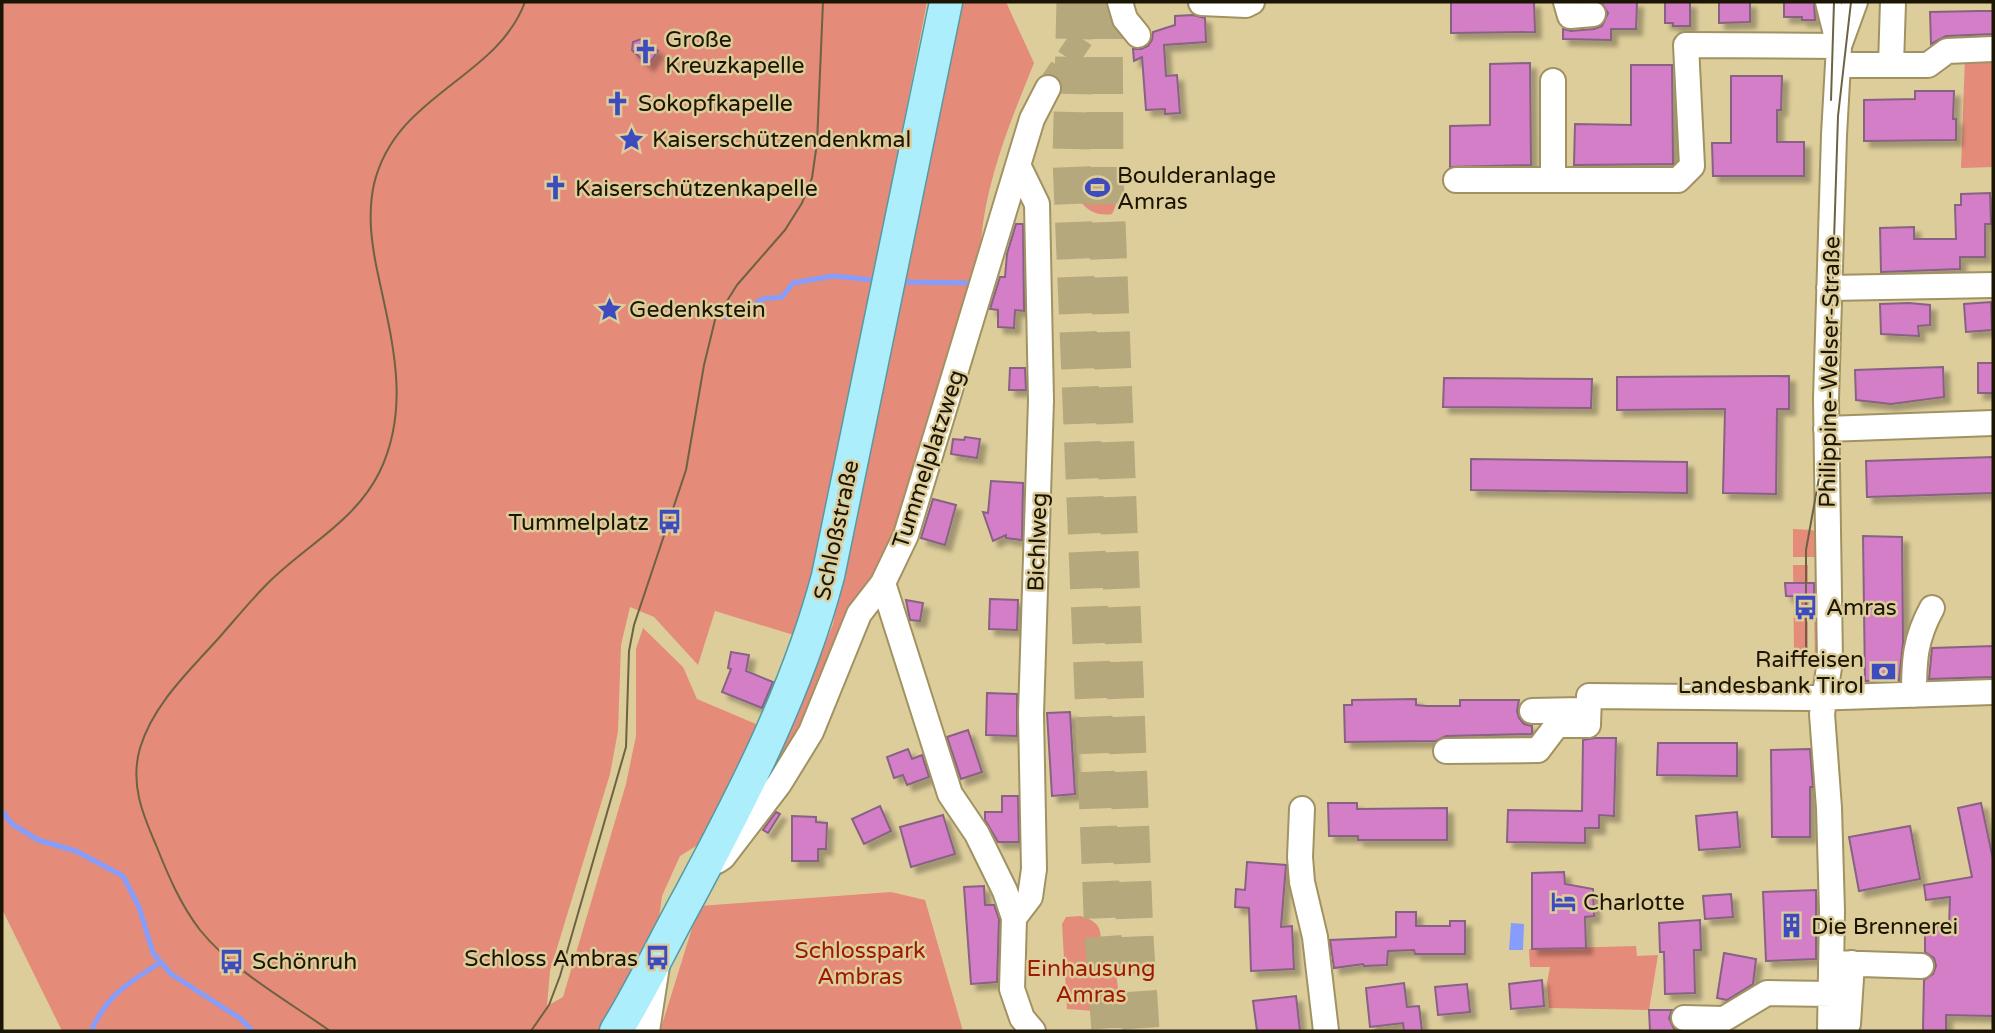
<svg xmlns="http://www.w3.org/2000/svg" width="1995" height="1033" font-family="'Varela Round',sans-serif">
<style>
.green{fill:#e48b79}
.water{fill:#879dfb}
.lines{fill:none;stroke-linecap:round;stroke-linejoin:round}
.stream{stroke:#879dfb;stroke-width:5}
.building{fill:#d37ec7;stroke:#886282;stroke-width:2;filter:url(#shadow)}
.minor-tunnel{stroke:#b6a87d;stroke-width:24;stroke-dasharray:24 12;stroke-linecap:butt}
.highway-tunnel{stroke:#b6a87d;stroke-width:37;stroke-dasharray:37 18;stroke-linecap:butt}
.minor-casing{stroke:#a19262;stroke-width:28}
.major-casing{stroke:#559aa2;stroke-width:35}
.minor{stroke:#fff;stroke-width:24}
.major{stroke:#aceefb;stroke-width:32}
.tram{stroke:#6d6243;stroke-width:2}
.labels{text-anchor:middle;stroke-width:5;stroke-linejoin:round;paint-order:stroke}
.poi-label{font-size:23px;fill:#1b1503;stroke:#ddcd9b;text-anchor:start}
.street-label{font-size:23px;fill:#1b1503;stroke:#ddcd9b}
.park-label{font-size:23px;fill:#9d1900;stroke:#ddcd9b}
</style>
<defs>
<filter id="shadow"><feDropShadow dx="6" dy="6" stdDeviation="2" flood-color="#0004"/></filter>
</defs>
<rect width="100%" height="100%" fill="#ddcd9b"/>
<!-- green -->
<path class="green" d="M2 2H927L816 576 797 636 715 611 698 665 654 617 630 607 621 645 618 731 610 774 550 971 547 1006 563 997 626 784 636 736V649L643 628 683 667 697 699 763 727 704 841 680 856 662 896 657 933 602 1031H62L2 909Z
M961 2H1006L1034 63C1011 120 986 180 981 241L895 544 783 764 775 758 794 724 833 624Z
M1993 56V167L1961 168 1965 57Z
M1089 166 1101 175 1110 177C1118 189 1119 202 1112 214 1081 219 1065 186 1089 166Z
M1793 529 1812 530 1820 534V557H1793Z
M1793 565H1808V651L1794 652Z
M1814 597H1821L1819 667H1815Z
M891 892 925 900 963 1031H660L699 906Z
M1081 916C1098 922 1101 926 1101 943L1113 951 1121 1010 1095 1011 1067 1009 1062 924 1066 917Z
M1636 946 1637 956 1658 955 1649 1010 1549 1008 1547 983 1550 967H1530L1529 949Z"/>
<!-- water -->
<path class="water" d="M1511 923 1524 924 1523 950H1509Z"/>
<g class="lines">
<!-- stream -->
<path class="stream" d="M904 282 975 283
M726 317 741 315 762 299 782 297 793 283 833 276 874 280
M2 811 12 824 38 840 76 851 123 876 139 907 153 953 171 974 241 1019 252 1031
M91 1031C107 995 128 983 161 962"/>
</g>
<!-- building -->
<path class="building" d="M1451 2H1534L1535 32 1451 33Z
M1601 2H1637L1636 29H1611V40L1563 39V29L1571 31 1594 29 1602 26 1608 13Z
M1665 2H1690V26H1673V23H1665Z
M1719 2H1750V22L1719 23Z
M1784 2H1814L1815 20H1802V17H1784Z
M1980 11H1993V34L1946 36 1931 44 1930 12Z
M1193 15 1205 18 1206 42 1164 45 1166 76 1177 75 1180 113 1165 114V109L1146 110 1142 57 1134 61 1133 49H1141L1148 46 1152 40 1153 32 1175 25V16Z
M641 39 658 51 648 65 632 50 633 42Z
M1530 63 1531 165 1450 167V126L1490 125V64Z
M1631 65H1672L1673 164 1574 165 1575 124 1631 125Z
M1731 76H1782L1781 110H1777V142H1804V176H1713L1712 143H1731Z
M1915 91H1954L1953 119H1956V140L1864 141V100L1915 99Z
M1990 193 1991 224H1985V257H1960V269L1881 272 1880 228 1914 227V239H1956L1955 205H1961V194Z
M1016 224H1023L1024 311 1015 310 1014 328 998 327V310L990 309 1000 277H1005L1007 254Z
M1991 302 1992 330 1966 332 1964 304Z
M1909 303 1930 305V325L1918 326 1919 336 1881 334 1880 304Z
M1978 363H1993V393H1978Z
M1943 367 1944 397 1891 404 1856 400 1855 370Z
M1010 368H1025L1026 390H1009Z
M1789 376V409H1777L1776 494 1723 493 1725 409 1617 410V377Z
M1444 378 1592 379 1591 408 1443 407Z
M965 437 980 439 977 458 951 454 953 439 964 440Z
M1993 457V493L1867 497 1866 461Z
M1471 459 1687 462V493L1471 490Z
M991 481 1023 483 1022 540 1006 538V535L993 541 983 512 988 513Z
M933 499 956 505 945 545 921 538Z
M1863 536 1902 537 1903 643 1899 680 1865 681Z
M1785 583H1814V597L1786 596Z
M990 599 1018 600 1017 630 989 629Z
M906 600 923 603 920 621 910 620Z
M1993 646V677L1929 679 1932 648Z
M731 652 749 655 746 671 773 682 762 708 722 692 731 669 728 668Z
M987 693 1017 694V736L986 735Z
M1416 699V705L1426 706H1460V700H1519L1517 711 1519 718 1524 724 1532 726V734L1446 736 1436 741 1345 742 1344 705H1352V700Z
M1070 712 1075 794 1052 796 1047 713Z
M968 730 982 772 961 779 947 737Z
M1595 738H1616L1614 816 1599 815V828H1585V843L1507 842 1508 810 1582 811 1583 740Z
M1658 743H1737V776L1657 775Z
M908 749 912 759 922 755 929 777 907 785 903 775 894 778 887 757Z
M1810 749 1813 787H1810V837H1772L1771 750Z
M1002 796H1018L1019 842H998L985 820V812H1002Z
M1328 803H1357V809L1447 808V840H1358V836H1329Z
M1981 803 1993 859V1016L1946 1015V1031H1923L1924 980 1933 974 1936 966 1934 958 1925 952V927H1949L1950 897 1926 900 1924 885 1972 877 1958 808Z
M880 806 891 831 864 844 852 819Z
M776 812 780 814 768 833 763 830Z
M1737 812 1740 847 1699 850 1696 816Z
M943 815 955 854 911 867 900 827Z
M792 816 816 817V822L827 823 826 849H818V861H792Z
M1910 826 1920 879 1859 891 1849 837Z
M1247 862 1286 865 1281 927 1292 926 1294 969 1251 971 1249 908 1235 907 1236 889 1245 890Z
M1564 872 1565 884 1593 889 1594 916 1585 917 1586 948 1532 949V873Z
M984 886 985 905H994L999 919 997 982 971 984 964 887Z
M1816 890V959L1766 961 1763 892Z
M1731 894 1733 917 1705 919 1703 896Z
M1396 912H1416V926H1450V921H1465V954H1415L1414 950 1388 951 1387 965 1364 966 1363 964 1334 968 1330 940 1396 937Z
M1700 920 1701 950H1694L1695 993 1665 994 1664 952H1660L1659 923Z
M1724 953 1756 959 1753 984 1727 1000 1717 998Z
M1542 980 1544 1006 1511 1009 1509 984Z
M1404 983 1407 1007 1419 1006 1422 1031H1404L1403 1023 1370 1027 1366 988Z
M1467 984 1470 1012 1438 1015 1435 987Z
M1296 996 1300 1031H1257L1253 1001Z
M1649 1010H1672L1669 1018 1675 1031H1650Z"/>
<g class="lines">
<!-- minor-tunnel -->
<path class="minor-tunnel" d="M1048 88 1106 2"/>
<!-- highway-tunnel -->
<path class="highway-tunnel" d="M1075 2 1071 159 1103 936 1110 1031
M1104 2 1105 171 1135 937 1141 1031"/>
<defs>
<path id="minor" d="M1120 2 1125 19 1138 35
M1566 2 1570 16 1593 14
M1828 2 1839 46 1834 135 1826 399 1830 661 1822 714 1829 808 1832 911 1830 1031
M1201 3 1246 5 1252 2
M1839 46 1855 2
M1839 65H1928L1947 51 1993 49
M1891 65 1893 2
M1553 81V179
M1456 180H1678L1692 166 1686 45 1839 46
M1829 288 1993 285
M1826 429 1993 423
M883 583 950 794 977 834 1005 891 1014 918 1012 989 1022 1018 1033 1031
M1914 695C1914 660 1915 639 1932 608
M1532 711 1581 710
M1446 751 1538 750 1557 725H1588L1589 696 1812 698 1993 692
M1302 809 1300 857 1302 882 1315 937 1326 1031
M717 861 723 857 779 784 811 732 859 614 883 583 906 535 1032 119 1048 88
M1014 918 1030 897 1034 869 1031 714 1041 400 1037 204 1018 165
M1832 963 1921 966
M1684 1018 1724 1019 1767 993 1832 994
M1848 1024 1852 963
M647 1031 657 966"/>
<path id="major" d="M616 1031C643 987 665 940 690 895 745 792 798 689 828 576L946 2"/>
</defs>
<!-- minor casing -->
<use href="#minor" class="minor-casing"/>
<!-- major casing -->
<use href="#major" class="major-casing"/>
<!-- minor -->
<use href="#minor" class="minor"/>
<!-- major -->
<use href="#major" class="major"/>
<!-- tram -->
<path class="tram" d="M1831 100 1834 2
M1806 650V550L1828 428 1838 116 1851 2
M330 1031C288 1001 232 970 200 930 180 904 168 875 156 845 142 813 130 783 140 748 153 705 188 672 217 640 234 621 250 601 268 583 306 545 356 521 380 471 410 408 393 344 379 279 372 248 367 216 374 184 396 93 496 80 525 2
M531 1031 549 1005 560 976 626 747 629 651 634 625 686 470 704 365 715 320 737 285 785 230 802 203 812 178 817 143 823 2"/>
</g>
<!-- icons -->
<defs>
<symbol id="church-bare" viewBox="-9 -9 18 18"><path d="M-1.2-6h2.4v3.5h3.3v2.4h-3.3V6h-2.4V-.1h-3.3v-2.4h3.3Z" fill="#3d4bbe" stroke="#ddcd9b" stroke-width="2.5" paint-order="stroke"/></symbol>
<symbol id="sight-bare" viewBox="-9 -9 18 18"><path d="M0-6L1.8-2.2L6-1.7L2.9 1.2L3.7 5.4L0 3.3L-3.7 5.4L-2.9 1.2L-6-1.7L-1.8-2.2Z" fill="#3d4bbe" stroke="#ddcd9b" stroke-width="2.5" paint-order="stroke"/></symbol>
<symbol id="stadium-bare" viewBox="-9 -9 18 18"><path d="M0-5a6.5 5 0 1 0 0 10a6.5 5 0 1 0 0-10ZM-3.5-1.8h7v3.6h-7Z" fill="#3d4bbe" stroke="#ddcd9b" stroke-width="2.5" paint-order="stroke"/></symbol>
<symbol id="bus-bare" viewBox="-9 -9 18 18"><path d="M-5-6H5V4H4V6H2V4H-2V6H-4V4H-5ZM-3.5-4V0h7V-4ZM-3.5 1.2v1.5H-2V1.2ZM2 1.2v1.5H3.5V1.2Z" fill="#3d4bbe" stroke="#ddcd9b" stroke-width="2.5" paint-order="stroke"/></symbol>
<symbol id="bank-bare" viewBox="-9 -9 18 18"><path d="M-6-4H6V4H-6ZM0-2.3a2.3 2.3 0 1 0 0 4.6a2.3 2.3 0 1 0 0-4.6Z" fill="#3d4bbe" stroke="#ddcd9b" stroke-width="2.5" paint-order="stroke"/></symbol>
<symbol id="hotel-bare" viewBox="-9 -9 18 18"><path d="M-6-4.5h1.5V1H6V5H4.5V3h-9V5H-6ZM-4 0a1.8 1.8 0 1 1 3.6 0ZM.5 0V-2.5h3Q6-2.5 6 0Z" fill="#3d4bbe" stroke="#ddcd9b" stroke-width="2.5" paint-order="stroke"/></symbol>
<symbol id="building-bare" viewBox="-9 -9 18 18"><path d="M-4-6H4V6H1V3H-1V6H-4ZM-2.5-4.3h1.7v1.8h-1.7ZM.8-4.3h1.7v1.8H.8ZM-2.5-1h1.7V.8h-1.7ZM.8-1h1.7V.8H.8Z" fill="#3d4bbe" stroke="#ddcd9b" stroke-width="2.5" paint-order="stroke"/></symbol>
</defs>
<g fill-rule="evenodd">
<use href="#church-bare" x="628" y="34" width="35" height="35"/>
<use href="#church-bare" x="600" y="86" width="35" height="35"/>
<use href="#sight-bare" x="614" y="122" width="35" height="35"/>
<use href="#church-bare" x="538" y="170" width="35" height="35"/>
<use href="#stadium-bare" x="1080" y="170" width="35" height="35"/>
<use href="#sight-bare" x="592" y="292" width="35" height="35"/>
<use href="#bus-bare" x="652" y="504" width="35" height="35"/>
<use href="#bus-bare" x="1788" y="590" width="35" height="35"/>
<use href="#bank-bare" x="1866" y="654" width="35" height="35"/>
<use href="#hotel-bare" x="1546" y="884" width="35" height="35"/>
<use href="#building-bare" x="1774" y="908" width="35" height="35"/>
<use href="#bus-bare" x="640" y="940" width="35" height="35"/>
<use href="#bus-bare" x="214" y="944" width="35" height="35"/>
</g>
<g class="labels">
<!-- poi labels -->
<g class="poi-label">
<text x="665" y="47">Große<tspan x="665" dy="26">Kreuzkapelle</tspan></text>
<text x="638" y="111">Sokopfkapelle</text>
<text x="652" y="147">Kaiserschützendenkmal</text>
<text x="1117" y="183">Boulderanlage<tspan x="1117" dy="26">Amras</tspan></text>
<text x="575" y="196">Kaiserschützenkapelle</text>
<text x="629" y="317">Gedenkstein</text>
<text x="649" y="530" text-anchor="end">Tummelplatz</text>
<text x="1826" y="615">Amras</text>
<text x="1864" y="667" text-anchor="end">Raiffeisen<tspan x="1864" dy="26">Landesbank Tirol</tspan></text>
<text x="1583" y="910">Charlotte</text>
<text x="1811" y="934">Die Brennerei</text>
<text x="638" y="966" text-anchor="end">Schloss Ambras</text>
<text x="252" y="969">Schönruh</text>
</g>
<!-- street labels -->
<g class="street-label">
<text transform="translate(1829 372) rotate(-89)" y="8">Philippine-Welser-Straße</text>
<text transform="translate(928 459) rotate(-72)" y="8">Tummelplatzweg</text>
<text transform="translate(836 530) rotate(-78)" y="8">Schloßstraße</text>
<text transform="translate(1037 542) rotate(-88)" y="8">Bichlweg</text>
</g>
<!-- park labels -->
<g class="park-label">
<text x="860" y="958">Schlosspark<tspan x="860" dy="26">Ambras</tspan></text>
<text x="1091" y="976">Einhausung<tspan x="1091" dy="26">Amras</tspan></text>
</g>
</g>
<!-- border -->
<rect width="1995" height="1033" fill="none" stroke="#1b1503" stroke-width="7"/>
</svg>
